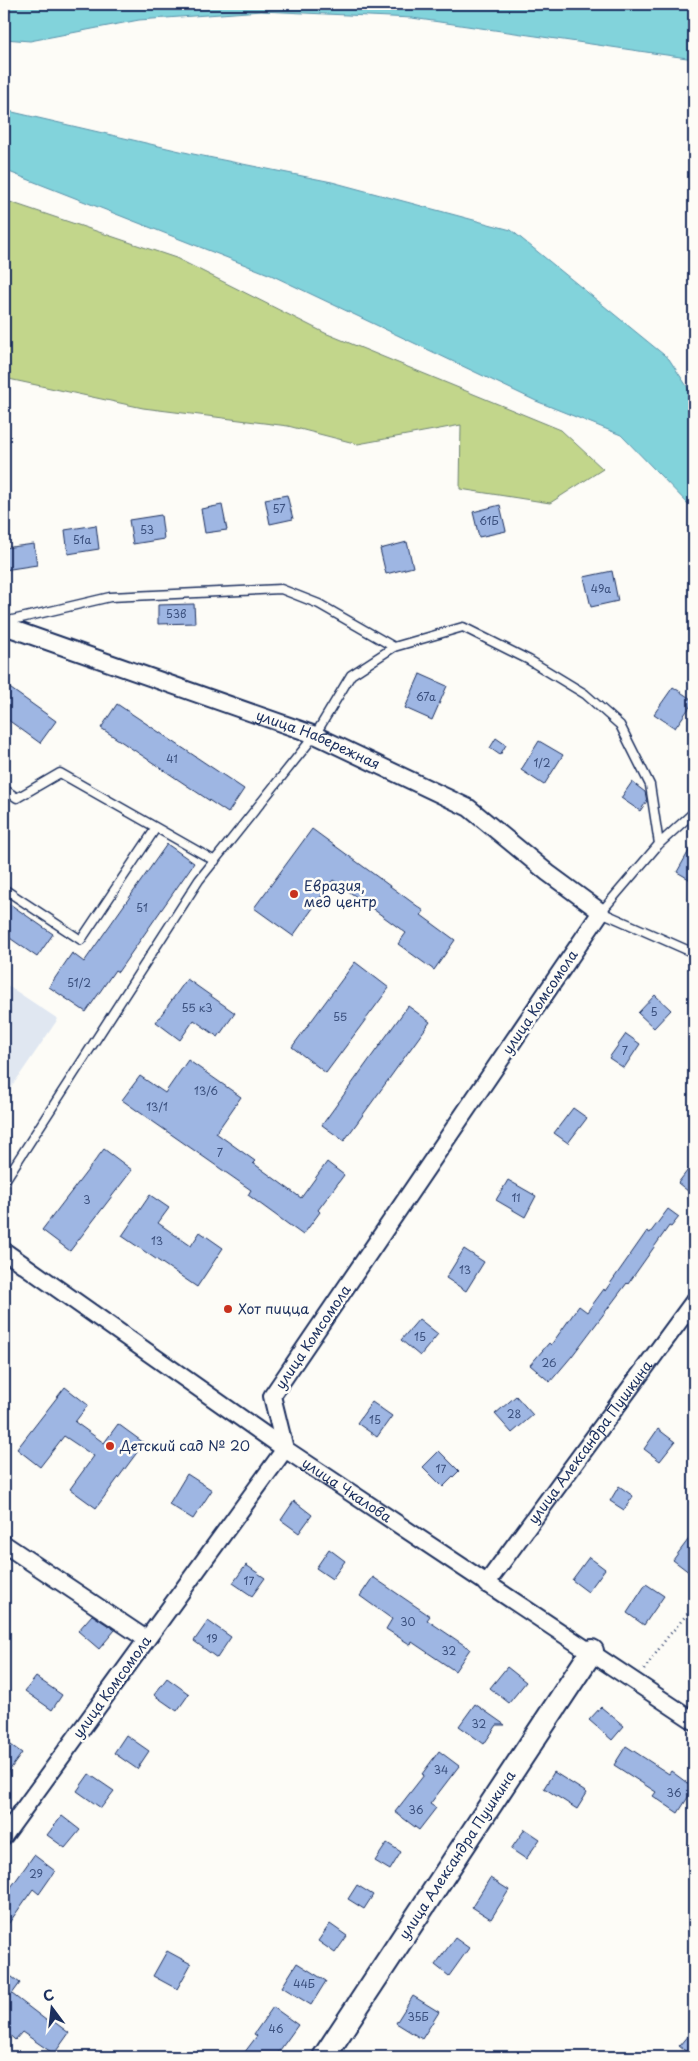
<svg xmlns="http://www.w3.org/2000/svg" width="698" height="2061" font-family="'Playpen Sans',sans-serif">
<style>
.built{fill:#e0e7f1}
.green{fill:#c2d68b;stroke:#6e8274}
.water{fill:#82d3db;stroke:#5991a9}
.building{fill:#9eb6e3;stroke:#1b2f5e}
.lines{fill:none;stroke-linecap:round;stroke-linejoin:round}
.lane-casing{stroke:#1b2f5e;stroke-width:11}
.street-casing{stroke:#1b2f5e;stroke-width:20}
.secondary-casing{stroke:#1b2f5e;stroke-width:26}
.path{stroke:#1b2f5e;stroke-width:2.5;stroke-dasharray:1 4;stroke-linecap:butt}
.lane{stroke:#fdfcf7;stroke-width:8}
.street{stroke:#fdfcf7;stroke-width:16}
.secondary{stroke:#fdfcf7;stroke-width:22}
.poi-dot{fill:#c8321e;stroke:#fdfcf7;stroke-width:2}
.labels{text-anchor:middle;stroke-width:5;stroke-linejoin:round;paint-order:stroke}
.number-label{font-size:11px;fill:#3c517f}
.street-label{font-size:14px;fill:#1b2f5e;stroke:#fdfcf7}
.poi-label{font-size:14px;fill:#1b2f5e;stroke:#fdfcf7;text-anchor:start}
</style>
<rect width="100%" height="100%" fill="#fdfcf7"/>
<filter id="ink" filterUnits="userSpaceOnUse"><feTurbulence type="fractalNoise" baseFrequency=".02" numOctaves="2"/><feDisplacementMap in="SourceGraphic" scale="10" xChannelSelector="R" yChannelSelector="G"/><feConvolveMatrix kernelMatrix="1 2 1 2 8 2 1 2 1" color-interpolation-filters="sRGB"/></filter>
<g filter="url(#ink)">
<!-- built -->
<path class="built" d="M4 983 58 1019 4 1098Z"/>
<!-- green -->
<path class="green" d="M4 200 176 258 325 333 561 430 603 469 550 503 460 489 461 425 358 444 288 426 143 408 4 378Z"/>
<!-- water -->
<path class="water" d="M4 4H694V59L412 18 261 11 139 20 30 41 4 39Z
M4 110 193 154 332 182 511 230 669 359 694 397V510L621 435 536 401 271 275 4 170Z"/>
<!-- building -->
<path class="building" d="M287 495 293 519 270 524 265 499Z
M222 505 227 530 205 533 201 509Z
M500 505 506 531 479 537 473 512Z
M161 515 164 539 133 544 129 520Z
M96 525 99 549 68 554 65 530Z
M407 542 413 567 386 574 380 549Z
M34 544 37 565 4 570V548Z
M612 571 618 601 591 607 584 577Z
M194 604 195 623 158 624V605Z
M420 674 447 686 432 720 405 708Z
M4 684 56 721 40 743 4 717Z
M673 687 694 701 675 728 654 714Z
M117 704 244 789 228 813 101 728Z
M496 738 506 745 500 755 490 748Z
M539 741 563 755 544 785 521 770Z
M632 782 645 792 647 801 640 811 621 798Z
M312 829 424 911 421 915 455 940 434 970 398 944 406 933 333 880 293 936 254 908Z
M694 842V882L677 872Z
M167 844 194 863 118 972 115 970 86 1012 49 987 72 953 84 962Z
M4 900 53 934 37 957 4 934Z
M355 962 389 988 326 1073 292 1047Z
M187 979 235 1013 218 1037 194 1020 180 1040 156 1022Z
M655 995 671 1010 654 1028 638 1013Z
M408 1006 430 1022 344 1141 322 1125Z
M626 1034 640 1044 624 1068 609 1058Z
M188 1060 241 1097 216 1133 255 1161 253 1163 301 1198 327 1162 344 1175 318 1210 320 1212 303 1235 248 1195 251 1190 122 1100 140 1076 165 1093Z
M573 1108 587 1118 568 1143 554 1133Z
M104 1149 132 1170 70 1251 42 1230Z
M694 1162V1196L678 1183Z
M508 1180 536 1196 525 1217 496 1200Z
M150 1195 169 1208 158 1223 191 1246 200 1232 223 1248 197 1287 122 1236Z
M668 1209 679 1217 671 1227 669 1226 628 1284 627 1283 572 1356 550 1382 530 1365 549 1343 551 1345 579 1306 587 1312 604 1289 605 1291 647 1231 650 1233Z
M464 1249 484 1262 466 1291 446 1278Z
M419 1319 438 1334 420 1356 401 1340Z
M65 1387 88 1405 75 1422 104 1443 118 1424 144 1443 96 1508 70 1489 94 1456 64 1436 40 1467 17 1449Z
M516 1396 533 1415 512 1433 495 1414Z
M372 1402 392 1416 377 1437 357 1423Z
M658 1429 675 1442 660 1461 644 1449Z
M439 1451 459 1471 443 1487 423 1467Z
M187 1474 212 1490 193 1519 169 1504Z
M619 1486 633 1496 624 1510 610 1501Z
M294 1501 312 1515 299 1533 281 1520Z
M694 1532V1576L673 1560Z
M329 1549 345 1561 332 1579 316 1568Z
M589 1557 605 1569 588 1592 572 1580Z
M246 1565 265 1578 252 1596 233 1583Z
M373 1577 430 1616 427 1620 470 1649 455 1671 412 1642 411 1645 386 1629 392 1619 360 1596Z
M646 1584 664 1596 644 1625 627 1613Z
M92 1615 115 1630 99 1649 78 1631Z
M208 1621 231 1637 217 1658 194 1641Z
M507 1667 526 1682 509 1703 490 1688Z
M36 1677 62 1695 52 1710 25 1691Z
M167 1678 189 1694 177 1711 154 1695Z
M475 1704 505 1725H497L484 1744 459 1726Z
M601 1707 624 1726 612 1740 589 1720Z
M126 1735 149 1751 137 1769 114 1753Z
M4 1740 22 1753 4 1778Z
M626 1746 669 1774 671 1771 694 1788 678 1813 653 1796 656 1792 614 1765Z
M439 1751 459 1766 430 1804 436 1808 419 1830 395 1812 424 1775 422 1774Z
M554 1772 587 1793 577 1809 544 1788Z
M89 1774 114 1791 101 1808 77 1791Z
M62 1816 80 1830 65 1848 47 1835Z
M525 1829 540 1839 526 1859 511 1849Z
M387 1843 401 1852 390 1870 375 1861Z
M34 1855 55 1871 39 1894 33 1889 4 1930V1897Z
M490 1878 509 1890 491 1919 472 1907Z
M357 1885 373 1895 364 1909 348 1899Z
M330 1924 347 1936 335 1953 318 1941Z
M455 1938 469 1948 449 1976 435 1965Z
M167 1951 191 1964 177 1989 153 1976Z
M297 1963 326 1981 311 2005 282 1987Z
M4 1971 20 1983 12 1994 51 2024 53 2021 69 2033 54 2054 22 2032 15 2040 4 2030Z
M413 1996 439 2012 422 2039 396 2023Z
M273 2007 298 2025 275 2057H241L257 2036 254 2034Z
M694 2028V2057H693L679 2046Z"/>
<g class="lines">
<defs>
<path id="lane" d="M4 622 110 597 281 589 319 604 394 647
M4 789 17 798 60 773 215 861
M694 812 659 844 601 912 694 953
M4 889 81 940 156 828
M4 1182 199 880 315 735 351 675 394 647 463 627 529 660 585 694 620 725 650 785 659 844"/>
<g id="street">
<path id="s1" d="M4 626 315 735 469 808 548 873 601 912 272 1396 285 1449 4 1836"/>
<path id="s2" d="M4 1251 285 1449 694 1721"/>
<path d="M4 1544 146 1639"/>
<path id="s3" d="M486 1584 694 1301"/>
</g>
<g id="secondary">
<path id="s4" d="M324 2057 592 1651"/>
</g>
</defs>
<!-- lane casing -->
<use href="#lane" class="lane-casing"/>
<!-- street casing -->
<use href="#street" class="street-casing"/>
<!-- secondary casing -->
<use href="#secondary" class="secondary-casing"/>
<!-- path -->
<path class="path" d="M644 1670 666 1639 694 1606"/>
<!-- lane -->
<use href="#lane" class="lane"/>
<!-- street -->
<use href="#street" class="street"/>
<!-- secondary -->
<use href="#secondary" class="secondary"/>
</g>
</g>
<!-- markers -->
<g class="poi-dot">
<circle cx="294" cy="894" r="5"/>
<circle cx="228" cy="1309" r="5"/>
<circle cx="110" cy="1446" r="5"/>
</g>
<g class="labels">
<!-- number labels -->
<g class="number-label">
<text x="279" y="513">57</text>
<text x="489" y="525">61Б</text>
<text x="147" y="534">53</text>
<text x="82" y="544">51а</text>
<text x="601" y="593">49а</text>
<text x="176" y="618">53в</text>
<text x="426" y="701">67а</text>
<text x="172" y="763">41</text>
<text x="542" y="767">1/2</text>
<text x="142" y="912">51</text>
<text x="79" y="987">51/2</text>
<text x="197" y="1012">55 к3</text>
<text x="654" y="1016">5</text>
<text x="340" y="1021">55</text>
<text x="625" y="1055">7</text>
<text x="206" y="1095">13/6</text>
<text x="157" y="1111">13/1</text>
<text x="220" y="1157">7</text>
<text x="516" y="1202">11</text>
<text x="87" y="1204">3</text>
<text x="157" y="1245">13</text>
<text x="465" y="1274">13</text>
<text x="420" y="1341">15</text>
<text x="549" y="1367">26</text>
<text x="514" y="1418">28</text>
<text x="375" y="1424">15</text>
<text x="441" y="1473">17</text>
<text x="249" y="1585">17</text>
<text x="408" y="1626">30</text>
<text x="212" y="1643">19</text>
<text x="449" y="1655">32</text>
<text x="479" y="1728">32</text>
<text x="441" y="1774">34</text>
<text x="674" y="1797">36</text>
<text x="416" y="1814">36</text>
<text x="36" y="1878">29</text>
<text x="304" y="1988">44Б</text>
<text x="418" y="2021">35Б</text>
<text x="276" y="2033">46</text>
</g>
<!-- street labels -->
<g class="street-label">
<text dy="5" stroke="none"><textPath href="#s1" startOffset="334">улица Набережная</textPath></text>
<text transform="translate(540 1002) rotate(-56)" y="5">улица Комсомола</text>
<text transform="translate(313 1337) rotate(-56)" y="5">улица Комсомола</text>
<text dy="5" stroke="none"><textPath href="#s3" startOffset="176">улица Александра Пушкина</textPath></text>
<text dy="5" stroke="none"><textPath href="#s2" startOffset="418">улица Чкалова</textPath></text>
<text transform="translate(112 1687) rotate(-54)" y="5">улица Комсомола</text>
<text dy="5" stroke="none"><textPath href="#s4" startOffset="242">улица Александра Пушкина</textPath></text>
</g>
<!-- poi labels -->
<g class="poi-label">
<text x="304" y="891">Евразия,<tspan x="304" dy="16">мед центр</tspan></text>
<text x="238" y="1314">Хот пицца</text>
<text x="120" y="1451">Детский сад № 20</text>
</g>
</g>
<!-- margin -->
<rect width="698" height="2061" fill="none" stroke="#fdfcf7" stroke-width="20"/>
<rect x="10" y="10" width="678" height="2041" fill="none" stroke="#1b2f5e" stroke-width="2" filter="url(#ink)"/>
<!-- north arrow -->
<g transform="translate(52 2008) rotate(345)" stroke="#fdfcf7" stroke-width="4" paint-order="stroke">
<path d="M0-4L9 19L0 12L-9 19Z" fill="#1b2f5e"/>
<text y="-8" font-size="14" font-weight="bold" text-anchor="middle" fill="#1b2f5e">С</text>
</g>
</svg>
